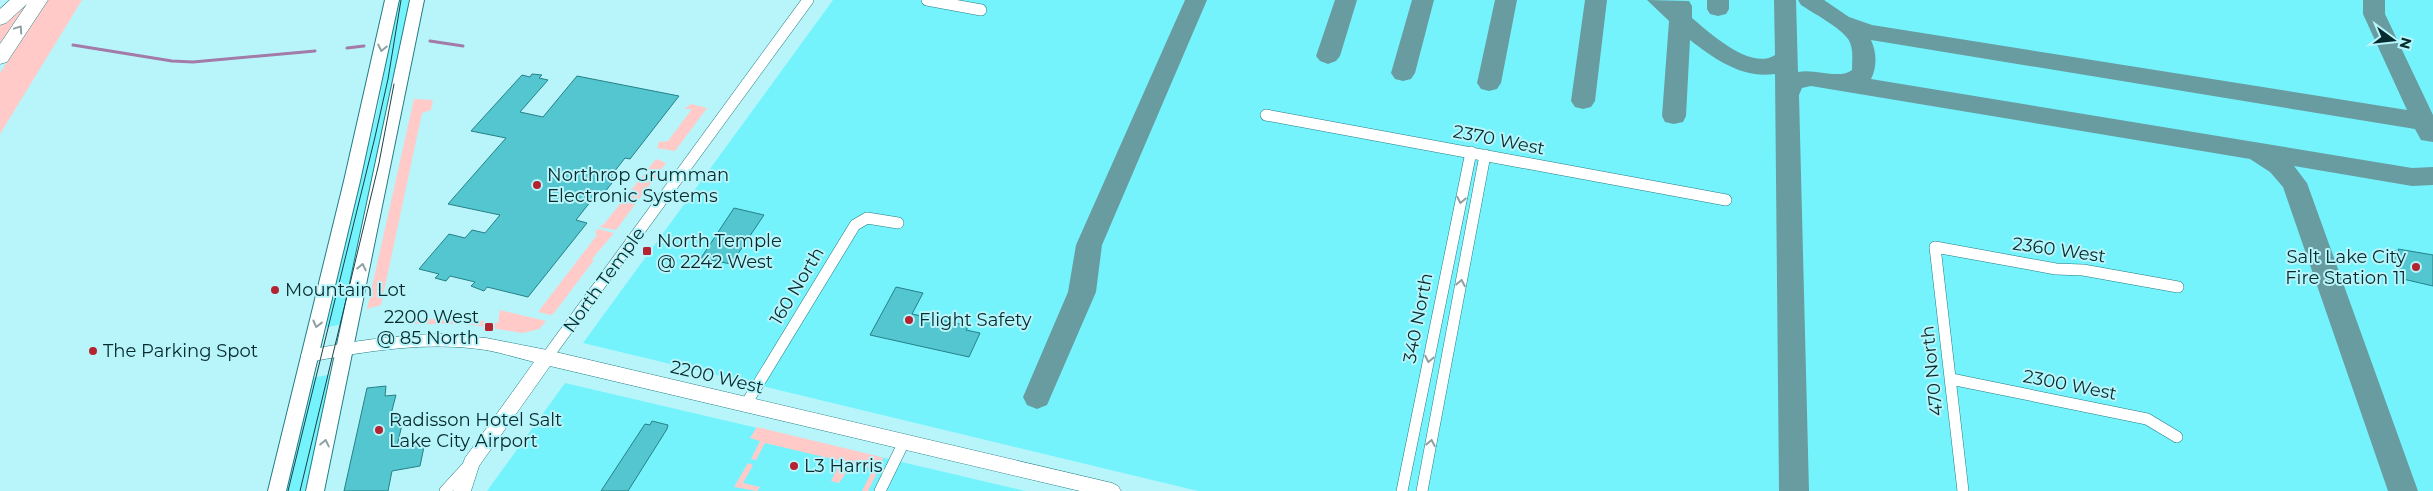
<svg xmlns="http://www.w3.org/2000/svg" width="2433" height="491" font-family="Montserrat,sans-serif">
<style>
.built{fill:#75f3fd}
.green{fill:#ffcac7}
.lines{fill:none;stroke-linecap:round;stroke-linejoin:round}
.stream{stroke:#a37ba8;stroke-width:3}
.taxiway{fill:#699ca0;fill-rule:evenodd}
.building{fill:#54c6cf;stroke:#268087}
.minor-casing{stroke:#227d84;stroke-width:12}
.tertiary-casing{stroke:#227d84;stroke-width:1}
.secondary-casing{stroke:#227d84;stroke-width:2}
.motorway-casing{stroke:#227d84;stroke-width:1}
.minor{stroke:#fff;stroke-width:11}
.tertiary{fill:#fff;fill-rule:evenodd}
.secondary{fill:#fff;fill-rule:evenodd}
.motorway{fill:#fff;fill-rule:evenodd}
.tram{stroke:#1a4246;stroke-width:1}
.oneway{stroke:#8ea0a1}
.poi-dot{fill:#b52330;stroke:#b8f5fb;stroke-width:2}
.labels{text-anchor:middle;stroke-width:4;stroke-linejoin:round;paint-order:stroke}
.street-label{font-size:18px;fill:#052b2e;stroke:#b8f5fb}
.poi-label{font-size:18px;fill:#052b2e;stroke:#b8f5fb;text-anchor:start}
</style>
<rect width="100%" height="100%" fill="#b8f5fb"/>
<!-- built -->
<path class="built" d="M397 0H409L402 48 343 324 324 328 378 107Z
M833 0H2433V491H1198L583 343Z
M333 374 305 491H283L311 378Z
M565 383 1026 491H487Z"/>
<!-- green -->
<path class="green" d="M27 0H36L0 53V25Z
M47 0H82L0 134V73Z
M414 99 433 100 431 110 422 113 381 305 367 309Z
M691 104 707 108 675 151 657 148 659 142 668 141 692 109H684Z
M656 159 666 163 616 230 599 227 604 224Z
M598 229 614 233 592 259 594 260 554 313 551 315 538 312 597 235 595 232Z
M500 310 546 321 539 329 523 333 466 324H407L410 319H467L498 323Z
M757 427 877 456 883 458 882 463 868 491H862L873 469 861 465 858 469 850 467 839 483 831 481 841 461 765 443 756 460 751 459 760 441 750 438Z
M748 463 753 465 743 483 760 487 757 491 734 487Z"/>
<g class="lines">
<!-- stream -->
<path class="stream" d="M430 41 463 46
M73 45 172 61 193 62 315 51
M347 48 364 46"/>
<!-- taxiway -->
<path class="taxiway" d="M1185 0H1207L1102 245 1096 292 1047 405 1037 409 1027 405 1023 397 1068 292 1076 245Z
M1335 0H1357L1340 56 1336 61 1328 64 1320 61 1316 56Z
M1412 0H1434L1415 73 1411 79 1403 81 1395 79 1391 73Z
M1495 0H1517L1501 83 1497 89 1489 91 1481 89 1477 83Z
M1585 0H1607L1595 101 1591 107 1583 109 1575 107 1571 101Z
M1647 0 1689 1 1692 6V18C1710 33 1751 71 1775 55L1774 0H1796L1798 72C1815 68 1839 80 1852 70 1852 60 1854 48 1848 39 1841 28 1813 13 1801 5L1798 0H1824L1849 17 1872 25 2407 110 2363 14V0H2385V14L2433 115V142L2421 140 2415 129 1871 40C1877 53 1877 67 1871 79L2412 168 2433 167V185L2412 186 2294 166 2307 183 2418 491H2388L2283 187 2270 172 2250 159 1811 86 1802 88 1799 95 1809 491H1779L1775 74C1743 79 1714 59 1690 40L1686 116 1683 122 1674 124 1665 122 1662 116 1669 21Z
M1707 0H1729V9L1726 14 1718 16 1710 14 1707 9Z"/>
</g>
<!-- building -->
<path class="building" d="M532 74 542 75 539 78 548 80 520 112 543 117 577 76 679 96 630 159 625 158 610 177 616 178 604 193 598 192 576 220 587 223 528 297 487 287 484 291 471 286 475 282 450 276 446 281 435 278 439 274 419 269 449 234 465 238 472 230 485 233 500 215 448 204 506 138 471 131 522 75 530 77Z
M734 208 764 215 731 264 701 258Z
M2398 249 2433 255V286L2403 279 2391 250 2399 252Z
M896 287 923 293 912 314 969 326 966 330 980 333 969 357 870 335Z
M386 386 385 396 396 395 390 418 404 416 397 446 425 442 420 466 392 471 388 491H344L367 388Z
M652 421 668 425 667 429 628 491H601L645 424 650 425Z"/>
<g class="lines">
<defs>
<path id="minor" d="M927 0 981 10
M1266 115 1726 200
M547 357 808 0
M1951 379 2147 419 2177 437
M746 404 855 225 867 218 898 223
M445 491 468 466
M880 491 904 442
M1402 491 1471 152
M1422 491 1485 155
M1963 491 1935 247 2056 269 2083 270 2178 287"/>
<path id="tertiary" d="M441 334 486 338 547 350 1112 483 1118 486 1121 491H1080L550 366 479 466 471 491H453L465 458 534 362C518 358 502 353 486 350 427 341 367 351 309 362L303 361 301 356 303 351 309 350C353 341 396 335 441 334Z"/>
<path id="secondary" d="M385 0H399L360 181 286 491H268L344 181Z
M410 0H424L324 491H306Z"/>
<path id="motorway" d="M10 0H48L7 62 0 64V44L27 4 6 23 0 25V9Z"/>
</defs>
<!-- minor casing -->
<use href="#minor" class="minor-casing"/>
<!-- tertiary casing -->
<use href="#tertiary" class="tertiary-casing"/>
<!-- secondary casing -->
<use href="#secondary" class="secondary-casing"/>
<!-- motorway casing -->
<use href="#motorway" class="motorway-casing"/>
<!-- minor -->
<use href="#minor" class="minor"/>
<!-- tertiary -->
<use href="#tertiary" class="tertiary"/>
<!-- secondary -->
<use href="#secondary" class="secondary"/>
<!-- motorway -->
<use href="#motorway" class="motorway"/>
<!-- tram -->
<path class="tram" d="M288 491 375 137 388 79 401 0
M300 491 379 163 394 84"/>
</g>
<!-- one-way arrows -->
<defs><path id="oneway-chevron" d="M-2-3.5L2.5 0L-2 3.5" fill="none" stroke-width="1.6" stroke-linecap="round" stroke-linejoin="round" transform="scale(1.25)"/></defs>
<g class="oneway">
<use href="#oneway-chevron" transform="translate(19 29) rotate(-56)"/>
<use href="#oneway-chevron" transform="translate(382 48) rotate(102)"/>
<use href="#oneway-chevron" transform="translate(1461 200) rotate(101)"/>
<use href="#oneway-chevron" transform="translate(362 267) rotate(-78)"/>
<use href="#oneway-chevron" transform="translate(1461 283) rotate(-79)"/>
<use href="#oneway-chevron" transform="translate(317 324) rotate(104)"/>
<use href="#oneway-chevron" transform="translate(1429 359) rotate(101)"/>
<use href="#oneway-chevron" transform="translate(325 443) rotate(-78)"/>
<use href="#oneway-chevron" transform="translate(1431 443) rotate(-79)"/>
</g>
<!-- markers -->
<g class="poi-dot">
<circle cx="537" cy="185" r="5"/>
<rect x="642" y="246" width="10" height="10" rx="2.5"/>
<circle cx="2416" cy="267" r="5"/>
<circle cx="275" cy="290" r="5"/>
<circle cx="909" cy="320" r="5"/>
<rect x="484" y="322" width="10" height="10" rx="2.5"/>
<circle cx="93" cy="351" r="5"/>
<circle cx="379" cy="430" r="5"/>
<circle cx="794" cy="466" r="5"/>
</g>
<g class="labels">
<!-- street labels -->
<g class="street-label">
<text transform="translate(1499 140) rotate(11)" y="6">2370 West</text>
<text transform="translate(2059 250) rotate(8)" y="6">2360 West</text>
<text transform="translate(604 280) rotate(-54)" y="6">North Temple</text>
<text transform="translate(797 286) rotate(-59)" y="6">160 North</text>
<text transform="translate(1418 318) rotate(-79)" y="6">340 North</text>
<text transform="translate(1932 371) rotate(-96)" y="6">470 North</text>
<text transform="translate(717 377) rotate(13)" y="6">2200 West</text>
<text transform="translate(2070 385) rotate(11)" y="6">2300 West</text>
</g>
<!-- poi labels -->
<g class="poi-label">
<text x="547" y="181">Northrop Grumman<tspan x="547" dy="21">Electronic Systems</tspan></text>
<text x="657" y="247">North Temple<tspan x="657" dy="21">@ 2242 West</tspan></text>
<text x="2406" y="263" text-anchor="end">Salt Lake City<tspan x="2406" dy="21">Fire Station 11</tspan></text>
<text x="285" y="296">Mountain Lot</text>
<text x="479" y="323" text-anchor="end">2200 West<tspan x="479" dy="21">@ 85 North</tspan></text>
<text x="919" y="326">Flight Safety</text>
<text x="103" y="357">The Parking Spot</text>
<text x="389" y="426">Radisson Hotel Salt<tspan x="389" dy="21">Lake City Airport</tspan></text>
<text x="804" y="472">L3 Harris</text>
</g>
</g>
<!-- north arrow -->
<g transform="translate(2393 40) rotate(105)" stroke="#b8f5fb" stroke-width="4" paint-order="stroke">
<path d="M0-4L9 19L0 12L-9 19Z" fill="#052b2e"/>
<text y="-8" font-size="14" font-weight="bold" text-anchor="middle" fill="#052b2e">N</text>
</g>
</svg>
